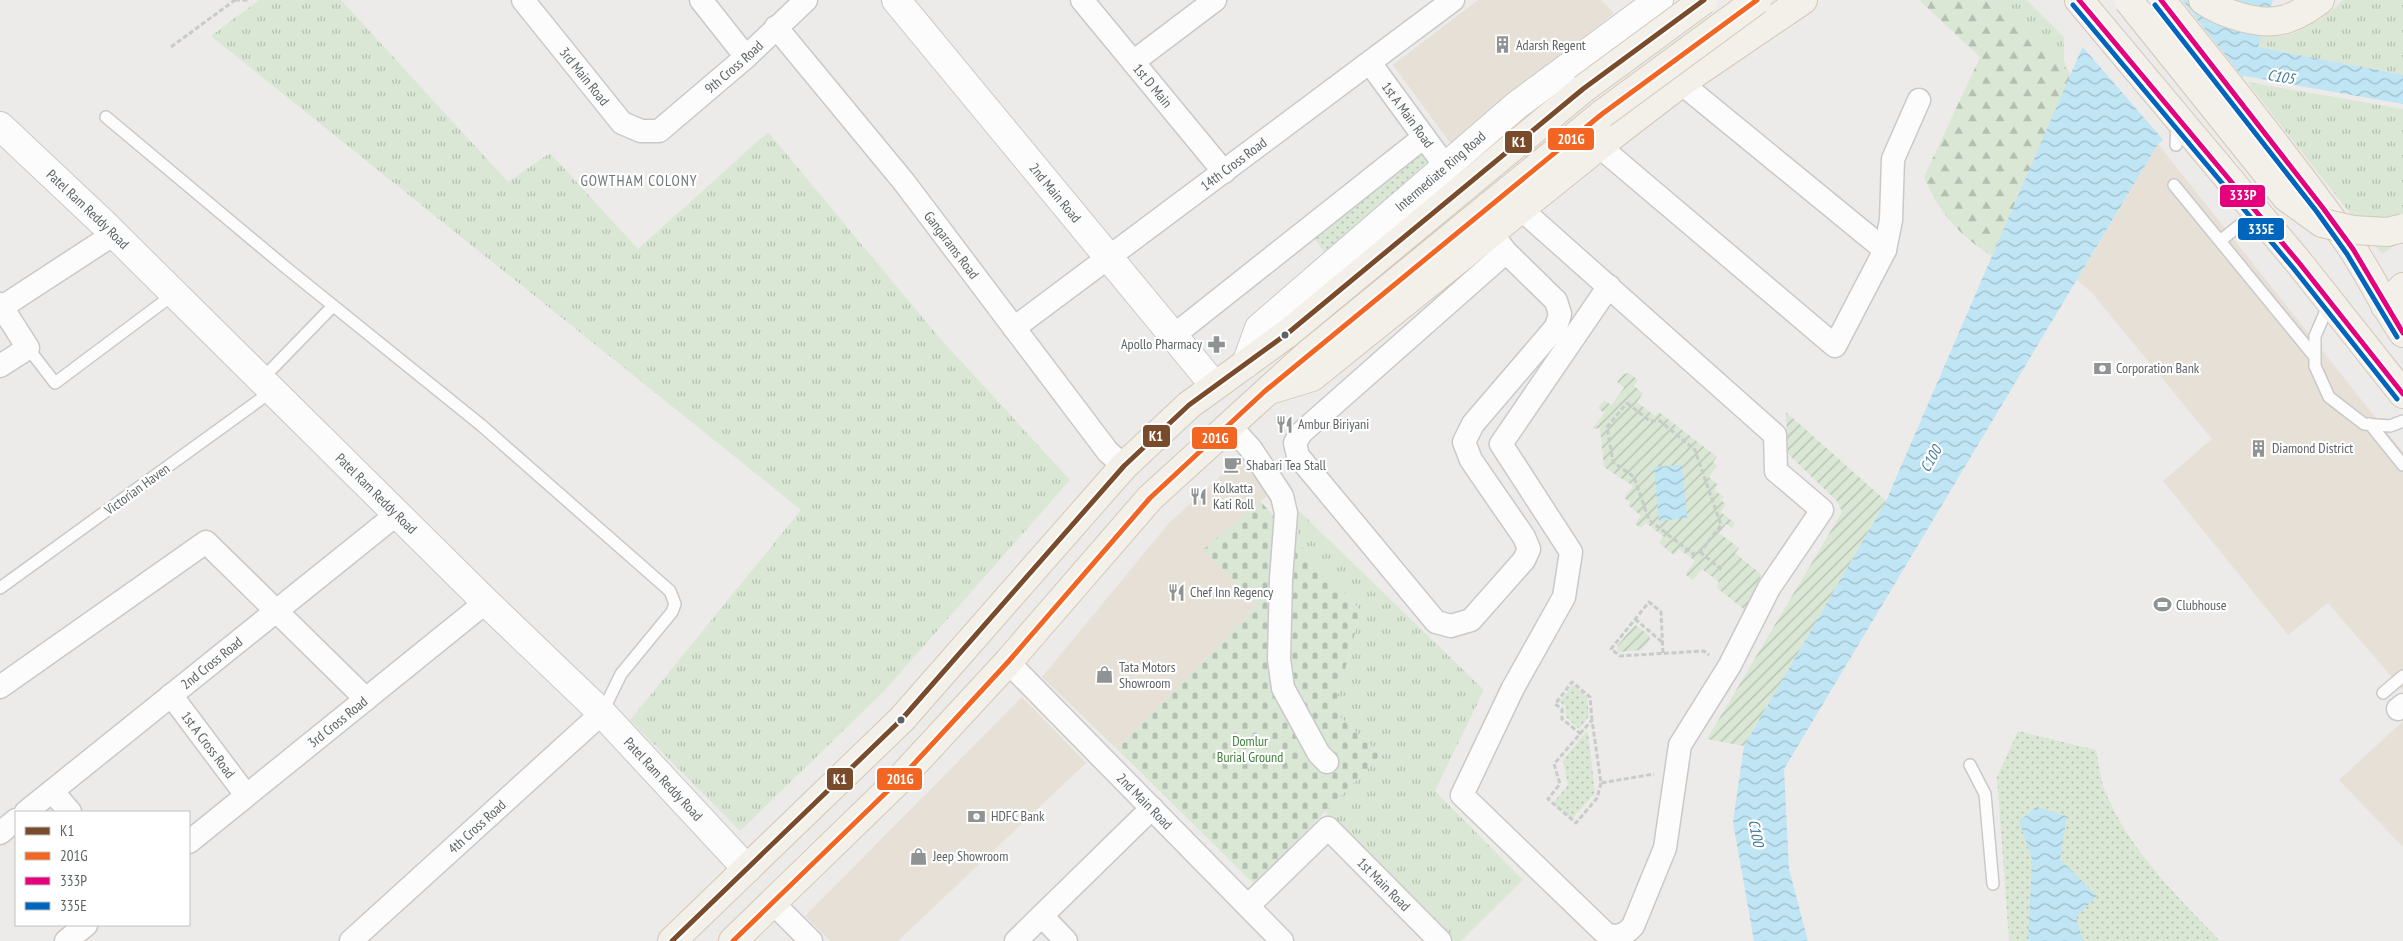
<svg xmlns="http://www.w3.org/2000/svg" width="2403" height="941" font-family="'PT Sans Narrow',sans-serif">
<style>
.commercial{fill:#e6e0d7}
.grass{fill:url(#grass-tufts)}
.forest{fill:url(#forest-firs)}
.cemetery{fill:url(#cemetery-stones)}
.park{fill:url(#park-dots)}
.garden{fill:url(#garden-furrows)}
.water{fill:url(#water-waves)}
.pier{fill:#edebe9}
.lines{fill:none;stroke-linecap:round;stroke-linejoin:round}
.service-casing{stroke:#cac9c9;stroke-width:14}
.minor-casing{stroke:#cac9c9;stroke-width:25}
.tertiary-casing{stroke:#cac9c9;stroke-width:30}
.primary-casing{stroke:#d3c8b9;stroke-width:30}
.path{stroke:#c7ccc9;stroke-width:3;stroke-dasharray:5 2.5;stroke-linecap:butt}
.service{stroke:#fcfcfc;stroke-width:11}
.minor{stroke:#fcfcfc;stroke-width:22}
.tertiary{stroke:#fcfcfc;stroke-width:28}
.primary{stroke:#f3efe9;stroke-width:28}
.primary-bridge-casing{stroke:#d3c8b9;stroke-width:30;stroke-linecap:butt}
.primary-bridge{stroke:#f3efe9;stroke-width:28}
.bus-1-casing{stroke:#fff;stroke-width:9}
.bus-2-casing{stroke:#fff;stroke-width:9}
.bus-3-casing{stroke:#fff;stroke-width:9}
.bus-4-casing{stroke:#fff;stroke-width:9}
.bus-1{stroke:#7a4b2a;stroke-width:5}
.bus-2{stroke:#f26522;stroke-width:5}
.bus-3{stroke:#e5007d;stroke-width:5}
.bus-4{stroke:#0065bd;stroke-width:5}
.bus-dot{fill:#5e6366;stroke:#fff;stroke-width:2}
.labels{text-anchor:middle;stroke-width:4.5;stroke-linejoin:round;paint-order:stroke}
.poi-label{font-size:14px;fill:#5e6366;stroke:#fff;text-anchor:start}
.street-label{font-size:14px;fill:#5e6366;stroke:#fff}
.park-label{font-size:14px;fill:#41803b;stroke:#fff}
.water-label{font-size:15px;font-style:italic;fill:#437999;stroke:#fff}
.neighbourhood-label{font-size:15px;letter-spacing:1px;fill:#6f7578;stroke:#fff}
.line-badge{stroke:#fff;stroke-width:2}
.badge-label{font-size:14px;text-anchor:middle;font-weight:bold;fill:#fff}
</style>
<defs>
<pattern id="grass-tufts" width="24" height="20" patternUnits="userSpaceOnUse" patternTransform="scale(1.25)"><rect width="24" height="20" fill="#dae7d5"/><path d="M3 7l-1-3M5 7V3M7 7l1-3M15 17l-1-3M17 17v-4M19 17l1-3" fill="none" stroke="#b4bfb1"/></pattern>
<pattern id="forest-firs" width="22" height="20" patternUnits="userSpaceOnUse" patternTransform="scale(1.25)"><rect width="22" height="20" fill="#dae7d5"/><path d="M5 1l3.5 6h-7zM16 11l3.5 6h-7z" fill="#b4bfb1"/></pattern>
<pattern id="cemetery-stones" width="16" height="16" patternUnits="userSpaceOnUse" patternTransform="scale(1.25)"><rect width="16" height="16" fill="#dae7d5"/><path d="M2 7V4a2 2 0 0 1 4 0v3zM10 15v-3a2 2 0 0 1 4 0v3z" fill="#b4bfb1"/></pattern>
<pattern id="park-dots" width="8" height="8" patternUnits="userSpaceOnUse" patternTransform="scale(1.25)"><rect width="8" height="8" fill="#dae7d5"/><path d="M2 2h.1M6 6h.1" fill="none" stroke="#b4bfb1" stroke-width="1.8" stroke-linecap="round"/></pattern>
<pattern id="garden-furrows" width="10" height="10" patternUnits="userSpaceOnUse" patternTransform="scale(1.25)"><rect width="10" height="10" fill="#dae7d5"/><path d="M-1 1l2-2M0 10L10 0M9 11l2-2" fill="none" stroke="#b4bfb1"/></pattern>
<pattern id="water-waves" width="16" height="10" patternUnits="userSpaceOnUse" patternTransform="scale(1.25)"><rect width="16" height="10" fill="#c0e5f4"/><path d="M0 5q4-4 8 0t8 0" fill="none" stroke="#9fbdc9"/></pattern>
</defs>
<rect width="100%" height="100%" fill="#edebe9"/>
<!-- commercial -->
<path class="commercial" d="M1478 0H1601L1614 13 1451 144 1393 65Z
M2158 144 2403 452V690L2328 603 2288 635 2163 481 2212 439 2092 293 2077 280Z
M1240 458 1268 495 1204 550 1257 606 1117 749 1042 677 1169 523Z
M1022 697 1086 763 898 941H830L805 916Z
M2403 721V847L2339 780Z"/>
<!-- grass -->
<path class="grass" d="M259 0H341L508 182 550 153 638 249 768 132 937 335 1070 480 884 691 740 831 630 720 801 510 211 36Z
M1990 0H2027L2064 37V61L2071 75Z
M2342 0H2403V75L2257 47 2262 32C2267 34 2276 37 2281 36 2301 34 2330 15 2342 0Z
M2247 82 2403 109V240L2382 254Z
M1298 510 1484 690 1435 791 1523 880 1461 941H1454L1325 812 1381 755 1342 719 1334 709 1361 611 1288 531Z"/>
<!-- forest -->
<path class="forest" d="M1919 0H1990L2071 75 1992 256C1960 236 1938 212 1924 177L1980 57Z"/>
<!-- cemetery -->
<path class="cemetery" d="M1260 501 1361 611 1334 709 1342 719 1381 755 1254 884 1117 749 1257 606 1203 550Z"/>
<!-- park -->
<path class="park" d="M1421 146 1433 163 1326 254 1312 236Z
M1573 685 1587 697 1589 716 1579 729 1566 717 1565 706 1559 702Z
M2018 731 2096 750C2099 763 2100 779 2105 791 2129 850 2177 896 2220 941H2009L1997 777Z
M1588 732 1595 793 1572 819 1553 803 1568 785 1563 760 1585 733Z"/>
<!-- garden -->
<path class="garden" d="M1629 373 1638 380 1634 386 1643 393 1637 402 1655 416 1659 412 1717 457 1713 462 1717 466 1709 477 1718 485 1714 490 1724 497 1721 500 1726 504 1721 512 1735 523 1732 528 1726 524 1719 533 1739 548 1735 553 1761 574 1751 615 1716 587 1719 582 1702 569 1693 580 1685 574 1695 561 1679 549 1674 555 1659 543 1664 537 1646 523 1641 528 1635 524 1641 516 1628 505 1630 502 1624 498 1633 486 1604 467 1600 428 1592 429 1604 413 1598 408 1604 400 1611 405 1624 388 1617 382 1623 374Z
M1786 412 1886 501 1744 746 1707 739 1842 512 1837 501 1788 454Z
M1635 625 1649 635 1650 640 1641 650 1618 652 1617 646Z"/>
<!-- water -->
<path class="water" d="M2127 0H2273L2258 47 2403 75V104L2244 76 2158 144 1784 769 1789 869 1808 941H1754L1733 822 1744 746 1886 501 2082 48Z
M1682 465 1687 518 1659 521 1654 467Z
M2036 807 2067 816 2060 859 2097 896 2076 917 2083 941H2028L2032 859 2019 821Z"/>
<!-- pier -->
<path class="pier" d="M2124 0H2182L2244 79 2165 142 2081 45Z"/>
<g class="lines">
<defs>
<path id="service" d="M106 117 284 266 481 425 670 591 675 604 672 612 621 674 602 713
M2176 145 2177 122
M2174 185 2315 357
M2220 241 2256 212
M2329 304 2315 336V366L2329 397 2364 424 2390 426 2403 421
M28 348 55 383 174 294
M262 379 333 306
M2370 424 2403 465
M0 588 272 391
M2383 693 2403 676
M1970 765 1985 794 1993 884"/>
<g id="minor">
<path id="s1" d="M523 0 622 123 641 131H659L746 57 806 0"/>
<path d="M701 0 746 57"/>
<path id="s2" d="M1082 0 1224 172"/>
<path id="s3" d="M776 27 904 182 1108 452 1124 466"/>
<path d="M1133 62 1215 0"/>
<path id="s4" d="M1370 63 1446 167"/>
<path d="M1681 83 1885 250"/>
<path d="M1599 146 1835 346 1885 250 1891 220 1893 159 1919 100"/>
<path d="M1521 209 1775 435 1776 471 1822 510 1769 588 1730 665 1680 745 1665 848 1633 926C1625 935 1617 938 1606 934L1462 795 1513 688 1564 597 1571 552 1501 444 1609 286"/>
<path d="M1491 233 1506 252 1556 301 1560 314 1556 327 1473 424 1464 442 1471 460 1524 537 1529 549 1524 560 1471 620 1451 626 1436 622 1298 456 1295 443 1301 433 1506 252"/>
<path d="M0 304 28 348 0 366"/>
<path d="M2 307 114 234"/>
<path id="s5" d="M1014 328 1453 0"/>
<path d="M1173 336 1424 137"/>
<path d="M1229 425 1251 449 1282 496 1286 513 1281 579 1279 659 1283 688 1319 754 1327 762"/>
<path id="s6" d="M1008 662 1282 941"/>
<path d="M0 687 206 542 366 699"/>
<path id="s7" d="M171 695 246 795"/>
<path d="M2398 709 2403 705"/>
<path d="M52 791 70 812"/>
<path id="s8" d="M26 812 397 514"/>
<path d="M0 833 16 820"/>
<path id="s9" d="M189 842 486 602"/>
<path d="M772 902 811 941"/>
<path id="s10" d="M1248 906 1328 828 1440 941"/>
<path d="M1042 916 1066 941"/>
<path d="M66 941 86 925"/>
<path id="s11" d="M351 941 602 713"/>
<path d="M1016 941 1152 808"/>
</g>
<g id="tertiary">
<path id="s12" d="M896 0 1214 385"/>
<path id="s13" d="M0 126 102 222 486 602 602 713 747 869"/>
<path id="s14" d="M1246 364 1259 328 1517 105 1659 0"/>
</g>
<path id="primary" d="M2079 0 2300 264 2403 394
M2161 0C2224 78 2287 157 2345 238 2367 268 2382 303 2403 333
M2203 0C2222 14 2263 27 2286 19 2299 15 2309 8 2320 0
M2385 306 2403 287
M1273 389 1312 377 1599 146 1681 83 1803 0
M672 941 902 719 1124 466 1189 405 1288 333 1583 89
M733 941 899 780 1008 662 1150 498 1307 355 1602 114"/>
</defs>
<!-- service casing -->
<use href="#service" class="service-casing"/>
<!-- minor casing -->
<use href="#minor" class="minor-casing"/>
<!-- tertiary casing -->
<use href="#tertiary" class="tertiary-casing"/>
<!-- primary casing -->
<use href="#primary" class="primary-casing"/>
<!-- path -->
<path class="path" d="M235 0H249
M171 47 235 0
M1627 403 1650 421H1660L1695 450 1721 525 1701 551 1693 554 1649 520 1634 477 1613 462 1607 427Z
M1700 552 1722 570
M1635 619 1662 642
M1663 653 1661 612 1649 602 1611 649 1620 656 1704 651 1709 655
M1581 734 1562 719V709L1555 704 1572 682 1590 697 1592 720
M1601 783 1597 798 1576 823 1548 799 1560 784 1554 764 1592 720 1601 783 1654 774"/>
<!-- service -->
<use href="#service" class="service"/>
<!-- minor -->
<use href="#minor" class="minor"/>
<!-- tertiary -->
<use href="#tertiary" class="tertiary"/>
<!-- primary -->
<use href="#primary" class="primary"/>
<defs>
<path id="primary-bridge" d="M2128 0 2286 197 2322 223 2353 230 2387 232 2403 228
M1583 89 1704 0
M1602 114 1757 0"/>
</defs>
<!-- primary-bridge casing -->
<use href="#primary-bridge" class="primary-bridge-casing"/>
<!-- primary-bridge -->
<use href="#primary-bridge" class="primary-bridge"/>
<defs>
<path id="bus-1" d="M672 941 902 719 1124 466 1189 405 1288 333 1583 89 1704 0"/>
<path id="bus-2" d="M733 941 899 780 1008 662 1150 498 1265 391 1602 114 1757 0"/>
<path id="bus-3" d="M2079 0 2300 264 2403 394
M2161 0 2323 208 2353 249 2403 333"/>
<path id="bus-4" d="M2073 5 2294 269 2397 399
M2155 5 2317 212 2347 254 2397 337"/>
</defs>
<!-- bus-1 casing -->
<use href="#bus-1" class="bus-1-casing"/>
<!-- bus-2 casing -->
<use href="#bus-2" class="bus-2-casing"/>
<!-- bus-3 casing -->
<use href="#bus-3" class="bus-3-casing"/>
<!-- bus-4 casing -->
<use href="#bus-4" class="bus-4-casing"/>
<!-- bus-1 -->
<use href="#bus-1" class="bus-1"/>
<!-- bus-2 -->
<use href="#bus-2" class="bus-2"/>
<!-- bus-3 -->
<use href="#bus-3" class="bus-3"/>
<!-- bus-4 -->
<use href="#bus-4" class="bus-4"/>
</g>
<!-- icons -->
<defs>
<symbol id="building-bare" viewBox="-9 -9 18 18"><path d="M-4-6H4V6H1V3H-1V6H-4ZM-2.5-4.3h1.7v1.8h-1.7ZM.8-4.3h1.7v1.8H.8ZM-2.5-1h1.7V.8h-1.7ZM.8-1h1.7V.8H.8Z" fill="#909394" stroke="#fff" stroke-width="2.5" paint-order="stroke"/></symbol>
<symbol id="pharmacy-bare" viewBox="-9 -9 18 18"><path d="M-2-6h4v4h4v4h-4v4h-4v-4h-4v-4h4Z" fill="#909394" stroke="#fff" stroke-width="2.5" paint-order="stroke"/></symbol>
<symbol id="bank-bare" viewBox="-9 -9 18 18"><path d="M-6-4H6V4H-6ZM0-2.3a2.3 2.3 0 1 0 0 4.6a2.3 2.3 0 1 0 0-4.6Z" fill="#909394" stroke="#fff" stroke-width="2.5" paint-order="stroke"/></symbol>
<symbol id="restaurant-bare" viewBox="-9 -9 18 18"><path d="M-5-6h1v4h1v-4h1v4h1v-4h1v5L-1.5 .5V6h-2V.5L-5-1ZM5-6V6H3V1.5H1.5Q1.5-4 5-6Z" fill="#909394" stroke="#fff" stroke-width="2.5" paint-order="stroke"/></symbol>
<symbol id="cafe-bare" viewBox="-9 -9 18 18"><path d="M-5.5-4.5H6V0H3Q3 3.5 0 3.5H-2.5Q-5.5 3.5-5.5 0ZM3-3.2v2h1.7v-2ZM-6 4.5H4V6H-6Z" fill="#909394" stroke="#fff" stroke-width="2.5" paint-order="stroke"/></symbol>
<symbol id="stadium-bare" viewBox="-9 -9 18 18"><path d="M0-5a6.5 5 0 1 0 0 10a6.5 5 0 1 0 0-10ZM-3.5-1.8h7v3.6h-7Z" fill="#909394" stroke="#fff" stroke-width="2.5" paint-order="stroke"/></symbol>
<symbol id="shop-bare" viewBox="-9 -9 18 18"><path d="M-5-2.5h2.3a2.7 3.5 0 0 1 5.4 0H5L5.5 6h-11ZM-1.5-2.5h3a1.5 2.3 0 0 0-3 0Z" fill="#909394" stroke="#fff" stroke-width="2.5" paint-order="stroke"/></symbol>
</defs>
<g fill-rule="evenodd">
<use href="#building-bare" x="1490" y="32" width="25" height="25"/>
<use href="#pharmacy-bare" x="1204" y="332" width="25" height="25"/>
<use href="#bank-bare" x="2090" y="356" width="25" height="25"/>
<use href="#restaurant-bare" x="1272" y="412" width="25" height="25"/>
<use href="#building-bare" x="2246" y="436" width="25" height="25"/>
<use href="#cafe-bare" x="1220" y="452" width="25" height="25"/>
<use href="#restaurant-bare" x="1186" y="484" width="25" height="25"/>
<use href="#restaurant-bare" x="1164" y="580" width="25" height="25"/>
<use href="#stadium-bare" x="2150" y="592" width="25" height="25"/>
<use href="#shop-bare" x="1092" y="662" width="25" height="25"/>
<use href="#bank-bare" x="964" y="804" width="25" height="25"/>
<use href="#shop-bare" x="906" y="844" width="25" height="25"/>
</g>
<!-- markers -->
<g class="bus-dot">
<circle cx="1285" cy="335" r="4.5"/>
<circle cx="901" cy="720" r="4.5"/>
</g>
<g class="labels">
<!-- poi labels -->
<g class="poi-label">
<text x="1516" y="50">Adarsh Regent</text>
<text x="1202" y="349" text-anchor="end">Apollo Pharmacy</text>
<text x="2116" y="373">Corporation Bank</text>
<text x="1298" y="429">Ambur Biriyani</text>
<text x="2272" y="453">Diamond District</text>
<text x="1246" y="470">Shabari Tea Stall</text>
<text x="1213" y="493">Kolkatta<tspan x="1213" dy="16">Kati Roll</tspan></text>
<text x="1190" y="597">Chef Inn Regency</text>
<text x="2176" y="610">Clubhouse</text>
<text x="1119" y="672">Tata Motors<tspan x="1119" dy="16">Showroom</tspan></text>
<text x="991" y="821">HDFC Bank</text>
<text x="933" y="861">Jeep Showroom</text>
</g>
<!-- street labels -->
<g class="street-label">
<text dy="5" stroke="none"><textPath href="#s1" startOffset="295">9th Cross Road</textPath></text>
<text dy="5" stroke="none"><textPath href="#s1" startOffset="98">3rd Main Road</textPath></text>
<text dy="5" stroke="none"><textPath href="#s2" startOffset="111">1st D Main</textPath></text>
<text dy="5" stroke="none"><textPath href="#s4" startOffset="64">1st A Main Road</textPath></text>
<text dy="5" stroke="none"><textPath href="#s5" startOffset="274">14th Cross Road</textPath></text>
<text dy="5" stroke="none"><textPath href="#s14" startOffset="278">Intermediate Ring Road</textPath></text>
<text dy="5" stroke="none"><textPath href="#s12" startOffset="250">2nd Main Road</textPath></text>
<text dy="5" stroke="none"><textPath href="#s13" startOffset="121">Patel Ram Reddy Road</textPath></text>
<text dy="5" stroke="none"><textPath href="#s3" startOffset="280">Gangarams Road</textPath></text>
<text transform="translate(137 489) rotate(-36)" y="5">Victorian Haven</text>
<text dy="5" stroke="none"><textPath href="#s13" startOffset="526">Patel Ram Reddy Road</textPath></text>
<text dy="5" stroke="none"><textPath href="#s8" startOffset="238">2nd Cross Road</textPath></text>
<text dy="5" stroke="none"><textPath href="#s9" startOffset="191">3rd Cross Road</textPath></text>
<text dy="5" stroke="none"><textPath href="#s7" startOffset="62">1st A Cross Road</textPath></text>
<text dy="5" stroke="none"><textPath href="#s13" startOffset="931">Patel Ram Reddy Road</textPath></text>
<text dy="5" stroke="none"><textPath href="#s6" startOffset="195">2nd Main Road</textPath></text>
<text dy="5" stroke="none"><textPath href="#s11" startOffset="170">4th Cross Road</textPath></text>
<text dy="5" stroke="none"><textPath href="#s10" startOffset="191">1st Main Road</textPath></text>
</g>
<!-- park labels -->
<g class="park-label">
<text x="1250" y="746">Domlur<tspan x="1250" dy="16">Burial Ground</tspan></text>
</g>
<!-- water labels -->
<g class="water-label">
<text transform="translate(2281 77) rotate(9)" y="5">C105</text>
<text transform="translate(1931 459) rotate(-60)" y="5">C100</text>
<text transform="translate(1756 833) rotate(79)" y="5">C100</text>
</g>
<!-- neighbourhood labels -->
<g class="neighbourhood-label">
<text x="639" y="186">GOWTHAM COLONY</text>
</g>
</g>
<g class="line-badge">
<rect x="1547" y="127" width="48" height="24" rx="5" fill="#f26522"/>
<rect x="1504" y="130" width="29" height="24" rx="5" fill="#7a4b2a"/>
<rect x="2219" y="184" width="47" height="24" rx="5" fill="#e5007d"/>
<rect x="2237" y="217" width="48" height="24" rx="5" fill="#0065bd"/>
<rect x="1142" y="424" width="29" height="24" rx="5" fill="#7a4b2a"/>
<rect x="1191" y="426" width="47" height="24" rx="5" fill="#f26522"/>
<rect x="826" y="767" width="28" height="24" rx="5" fill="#7a4b2a"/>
<rect x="876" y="767" width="47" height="24" rx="5" fill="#f26522"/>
</g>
<g class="badge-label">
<text x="1571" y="144">201G</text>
<text x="1519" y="147">K1</text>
<text x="2243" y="200">333P</text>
<text x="2261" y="234">335E</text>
<text x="1156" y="441">K1</text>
<text x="1215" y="443">201G</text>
<text x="840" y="784">K1</text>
<text x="900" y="784">201G</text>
</g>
<!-- legend -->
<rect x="15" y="811" width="175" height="115" fill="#ffffff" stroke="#bfc1c2"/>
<rect x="25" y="827" width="25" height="8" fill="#7a4b2a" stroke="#bfc1c2"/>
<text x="60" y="836" font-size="15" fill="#5e6366">K1</text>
<rect x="25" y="852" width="25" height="8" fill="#f26522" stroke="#bfc1c2"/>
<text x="60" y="861" font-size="15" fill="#5e6366">201G</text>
<rect x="25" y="877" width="25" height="8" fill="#e5007d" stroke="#bfc1c2"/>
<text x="60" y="886" font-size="15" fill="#5e6366">333P</text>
<rect x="25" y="902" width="25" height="8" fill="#0065bd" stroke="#bfc1c2"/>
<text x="60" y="911" font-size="15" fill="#5e6366">335E</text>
</svg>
